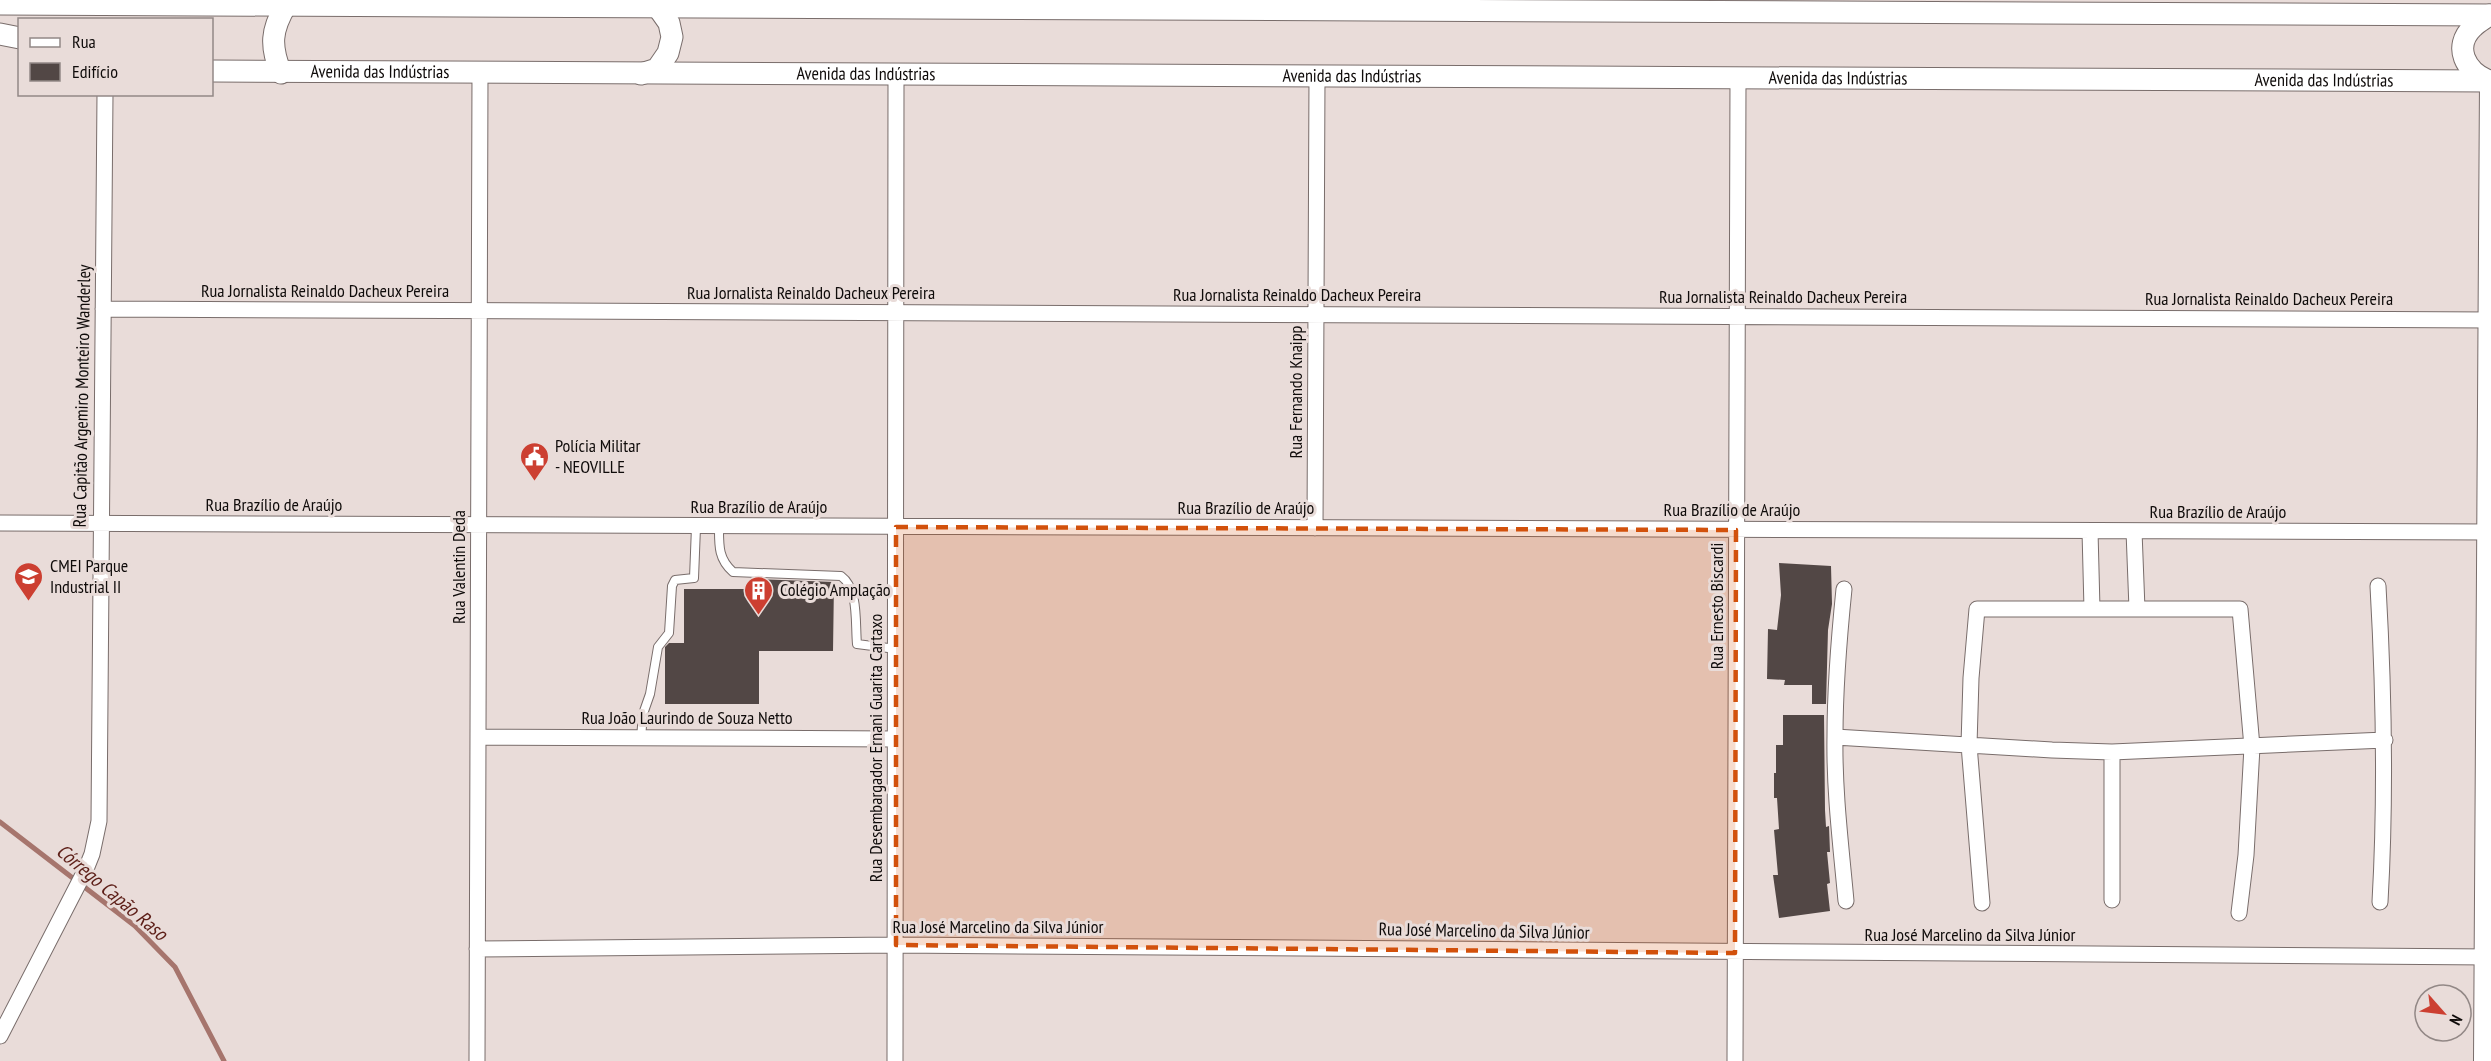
<svg xmlns="http://www.w3.org/2000/svg" width="2491" height="1061" font-family="'PT Sans Narrow',sans-serif">
<style>
.lines{fill:none;stroke-linecap:round;stroke-linejoin:round}
.stream{stroke:#a6756d;stroke-width:5}
.building{fill:#524745}
.service-casing{stroke:#796d6b;stroke-width:10}
.minor-casing{stroke:#796d6b;stroke-width:17}
.tertiary-casing{stroke:#796d6b;stroke-width:20}
.secondary-casing{stroke:#796d6b;stroke-width:23}
.service{stroke:#fff;stroke-width:8}
.minor{stroke:#fff;stroke-width:15}
.tertiary{stroke:#fff;stroke-width:18}
.secondary{stroke:#fff;stroke-width:21}
.marked{fill:#d2510c;fill-opacity:0.2;stroke:#d2510c;stroke-width:4.5;stroke-dasharray:12 8;stroke-linejoin:round}
.labels{text-anchor:middle;stroke-width:6;stroke-linejoin:round;paint-order:stroke}
.street-label{font-size:18px;fill:#0f0b0a;stroke:#e9dcd9}
.poi-label{font-size:18px;fill:#0f0b0a;stroke:#e9dcd9;text-anchor:start}
.water-label{font-size:20px;font-style:italic;fill:#5d1f18;stroke:#e9dcd9}
</style>
<rect width="100%" height="100%" fill="#e9dcd9"/>
<g class="lines">
<!-- stream -->
<path class="stream" d="M0 822 135 926 175 967 224 1061"/>
</g>
<!-- building -->
<path class="building" d="M1779 563 1831 566 1832 604 1828 630 1826 704H1812V685H1784L1785 680 1767 679 1768 629 1777 630 1781 595Z
M753 579 834 582 833 651H759V704H665V647L669 643H684V589H753Z
M1783 715H1824L1825 810 1826 827 1829 826 1830 852H1827L1830 883 1827 884 1830 911 1779 918 1773 875H1778L1774 830 1779 829 1777 798H1774V773H1776V745H1783Z"/>
<g class="lines">
<defs>
<path id="service" d="M719 526C719 545 718 559 733 572L841 576C859 589 855 623 857 644L896 649
M641 738 643 714 650 694 658 647 669 633 672 586 675 580 694 578 696 527"/>
<path id="minor" d="M103 309 2491 320
M0 523 2491 532
M1315 528 1317 77
M2090 531 2092 609
M2134 531 2137 609
M2378 586C2384 692 2386 796 2380 902
M1844 589C1839 638 1835 686 1835 736 1834 791 1841 846 1846 901
M478 737 895 739
M1835 737 2052 750 2112 752 2385 740
M2112 752V900
M1982 903 1969 745 1971 678 1977 609H2240L2252 747 2246 855 2239 913
M477 949 896 945 2491 957
M0 1036 86 869 92 854 99 821 105 94
M477 1061 480 73
M895 1061 896 75
M1735 1061 1738 78"/>
<path id="tertiary" d="M2483 1061 2489 81"/>
<g id="secondary">
<path d="M0 4 2491 15"/>
<path d="M0 34 20 38"/>
<path id="s1" d="M212 71 2491 81"/>
<path d="M281 73C270 46 271 30 286 5"/>
<path d="M641 74 657 69 668 53 672 37 669 23 657 6"/>
<path d="M2489 81C2466 72 2452 47 2473 27 2478 22 2484 19 2489 15"/>
</g>
</defs>
<!-- service casing -->
<use href="#service" class="service-casing"/>
<!-- minor casing -->
<use href="#minor" class="minor-casing"/>
<!-- tertiary casing -->
<use href="#tertiary" class="tertiary-casing"/>
<!-- secondary casing -->
<use href="#secondary" class="secondary-casing"/>
<!-- service -->
<use href="#service" class="service"/>
<!-- minor -->
<use href="#minor" class="minor"/>
<!-- tertiary -->
<use href="#tertiary" class="tertiary"/>
<!-- secondary -->
<use href="#secondary" class="secondary"/>
</g>
<!-- marked area -->
<path class="marked" d="M896 527 1736 530 1735 953 896 945Z"/>
<!-- icons -->
<defs>
<symbol id="civic-pin" viewBox="-11 -11 22 30"><path d="M0 17L-7.5 6A9.5 9.5 0 1 1 7.5 6Z" fill="#cc3f31" stroke="#e9dcd9"/><path d="M-.6-6.5H3V-4.5H.6V-3L4-1V1h2V6H-6V1h2V-1L-.6-3ZM-1.2 2.5V6h2.4V2.5Z" fill="#fff"/></symbol>
<symbol id="school-pin" viewBox="-11 -11 22 30"><path d="M0 17L-7.5 6A9.5 9.5 0 1 1 7.5 6Z" fill="#cc3f31" stroke="#e9dcd9"/><path d="M0-5L7-2L0 1L-7-2ZM-4 1L0 2.5L4 1V4Q0 6-4 4Z" fill="#fff"/></symbol>
<symbol id="building-pin" viewBox="-11 -11 22 30"><path d="M0 17L-7.5 6A9.5 9.5 0 1 1 7.5 6Z" fill="#cc3f31" stroke="#e9dcd9"/><path d="M-4-6H4V6H1V3H-1V6H-4ZM-2.5-4.3h1.7v1.8h-1.7ZM.8-4.3h1.7v1.8H.8ZM-2.5-1h1.7V.8h-1.7ZM.8-1h1.7V.8H.8Z" fill="#fff"/></symbol>
</defs>
<g fill-rule="evenodd">
<use href="#civic-pin" x="518" y="440" width="33" height="45"/>
<use href="#school-pin" x="12" y="560" width="33" height="45"/>
<use href="#building-pin" x="742" y="574" width="33" height="45"/>
</g>
<g class="labels">
<!-- street labels -->
<g class="street-label">
<text dy="6" stroke="none"><textPath href="#s1" startOffset="168">Avenida das Indústrias</textPath></text>
<text dy="6" stroke="none"><textPath href="#s1" startOffset="654">Avenida das Indústrias</textPath></text>
<text dy="6" stroke="none"><textPath href="#s1" startOffset="1140">Avenida das Indústrias</textPath></text>
<text dy="6" stroke="none"><textPath href="#s1" startOffset="1626">Avenida das Indústrias</textPath></text>
<text dy="6" stroke="none"><textPath href="#s1" startOffset="2112">Avenida das Indústrias</textPath></text>
<text x="325" y="297">Rua Jornalista Reinaldo Dacheux Pereira</text>
<text x="811" y="299">Rua Jornalista Reinaldo Dacheux Pereira</text>
<text x="1297" y="301">Rua Jornalista Reinaldo Dacheux Pereira</text>
<text x="1783" y="303">Rua Jornalista Reinaldo Dacheux Pereira</text>
<text x="2269" y="305">Rua Jornalista Reinaldo Dacheux Pereira</text>
<text transform="translate(1296 392) rotate(-90)" y="6">Rua Fernando Knaipp</text>
<text transform="translate(82 396) rotate(-89)" y="6">Rua Capitão Argemiro Monteiro Wanderley</text>
<text x="274" y="511">Rua Brazílio de Araújo</text>
<text x="759" y="513">Rua Brazílio de Araújo</text>
<text x="1246" y="514">Rua Brazílio de Araújo</text>
<text x="1732" y="516">Rua Brazílio de Araújo</text>
<text x="2218" y="518">Rua Brazílio de Araújo</text>
<text transform="translate(459 567) rotate(-90)" y="6">Rua Valentin Deda</text>
<text transform="translate(1717 606) rotate(-90)" y="6">Rua Ernesto Biscardi</text>
<text x="687" y="724">Rua João Laurindo de Souza Netto</text>
<text transform="translate(876 748) rotate(-90)" y="6">Rua Desembargador Ernani Guarita Cartaxo</text>
<text x="998" y="933">Rua José Marcelino da Silva Júnior</text>
<text transform="translate(1484 931) rotate(1)" y="6">Rua José Marcelino da Silva Júnior</text>
<text x="1970" y="941">Rua José Marcelino da Silva Júnior</text>
</g>
<!-- poi labels -->
<g class="poi-label">
<text x="555" y="452">Polícia Militar<tspan x="555" dy="21">- NEOVILLE</tspan></text>
<text x="50" y="572">CMEI Parque<tspan x="50" dy="21">Industrial II</tspan></text>
<text x="780" y="596">Colégio Amplação</text>
</g>
<!-- water labels -->
<g class="water-label">
<text transform="translate(112 892) rotate(40)" y="7">Córrego Capão Raso</text>
</g>
</g>
<!-- legend -->
<rect x="18" y="18" width="195" height="78" fill="#e9dcd9" stroke="#928886" stroke-width="1.5"/>
<rect x="30" y="38" width="30" height="9" fill="#ffffff" stroke="#928886" stroke-width="1.5"/>
<text x="72" y="48" font-size="18" fill="#0f0b0a">Rua</text>
<rect x="30" y="63" width="30" height="18" fill="#524745" stroke="#928886" stroke-width="1.5"/>
<text x="72" y="78" font-size="18" fill="#0f0b0a">Edifício</text>
<!-- north arrow -->
<g transform="translate(2443 1013) rotate(118)"><circle r="28" fill="#e9dcd9" stroke="#928886" stroke-width="1.5"/>
<path d="M0-4.5L10 22L0 15L-10 22Z" fill="#cc3f31"/>
<text y="-9" font-size="16" font-weight="bold" text-anchor="middle" fill="#0f0b0a">N</text>
</g>
</svg>
